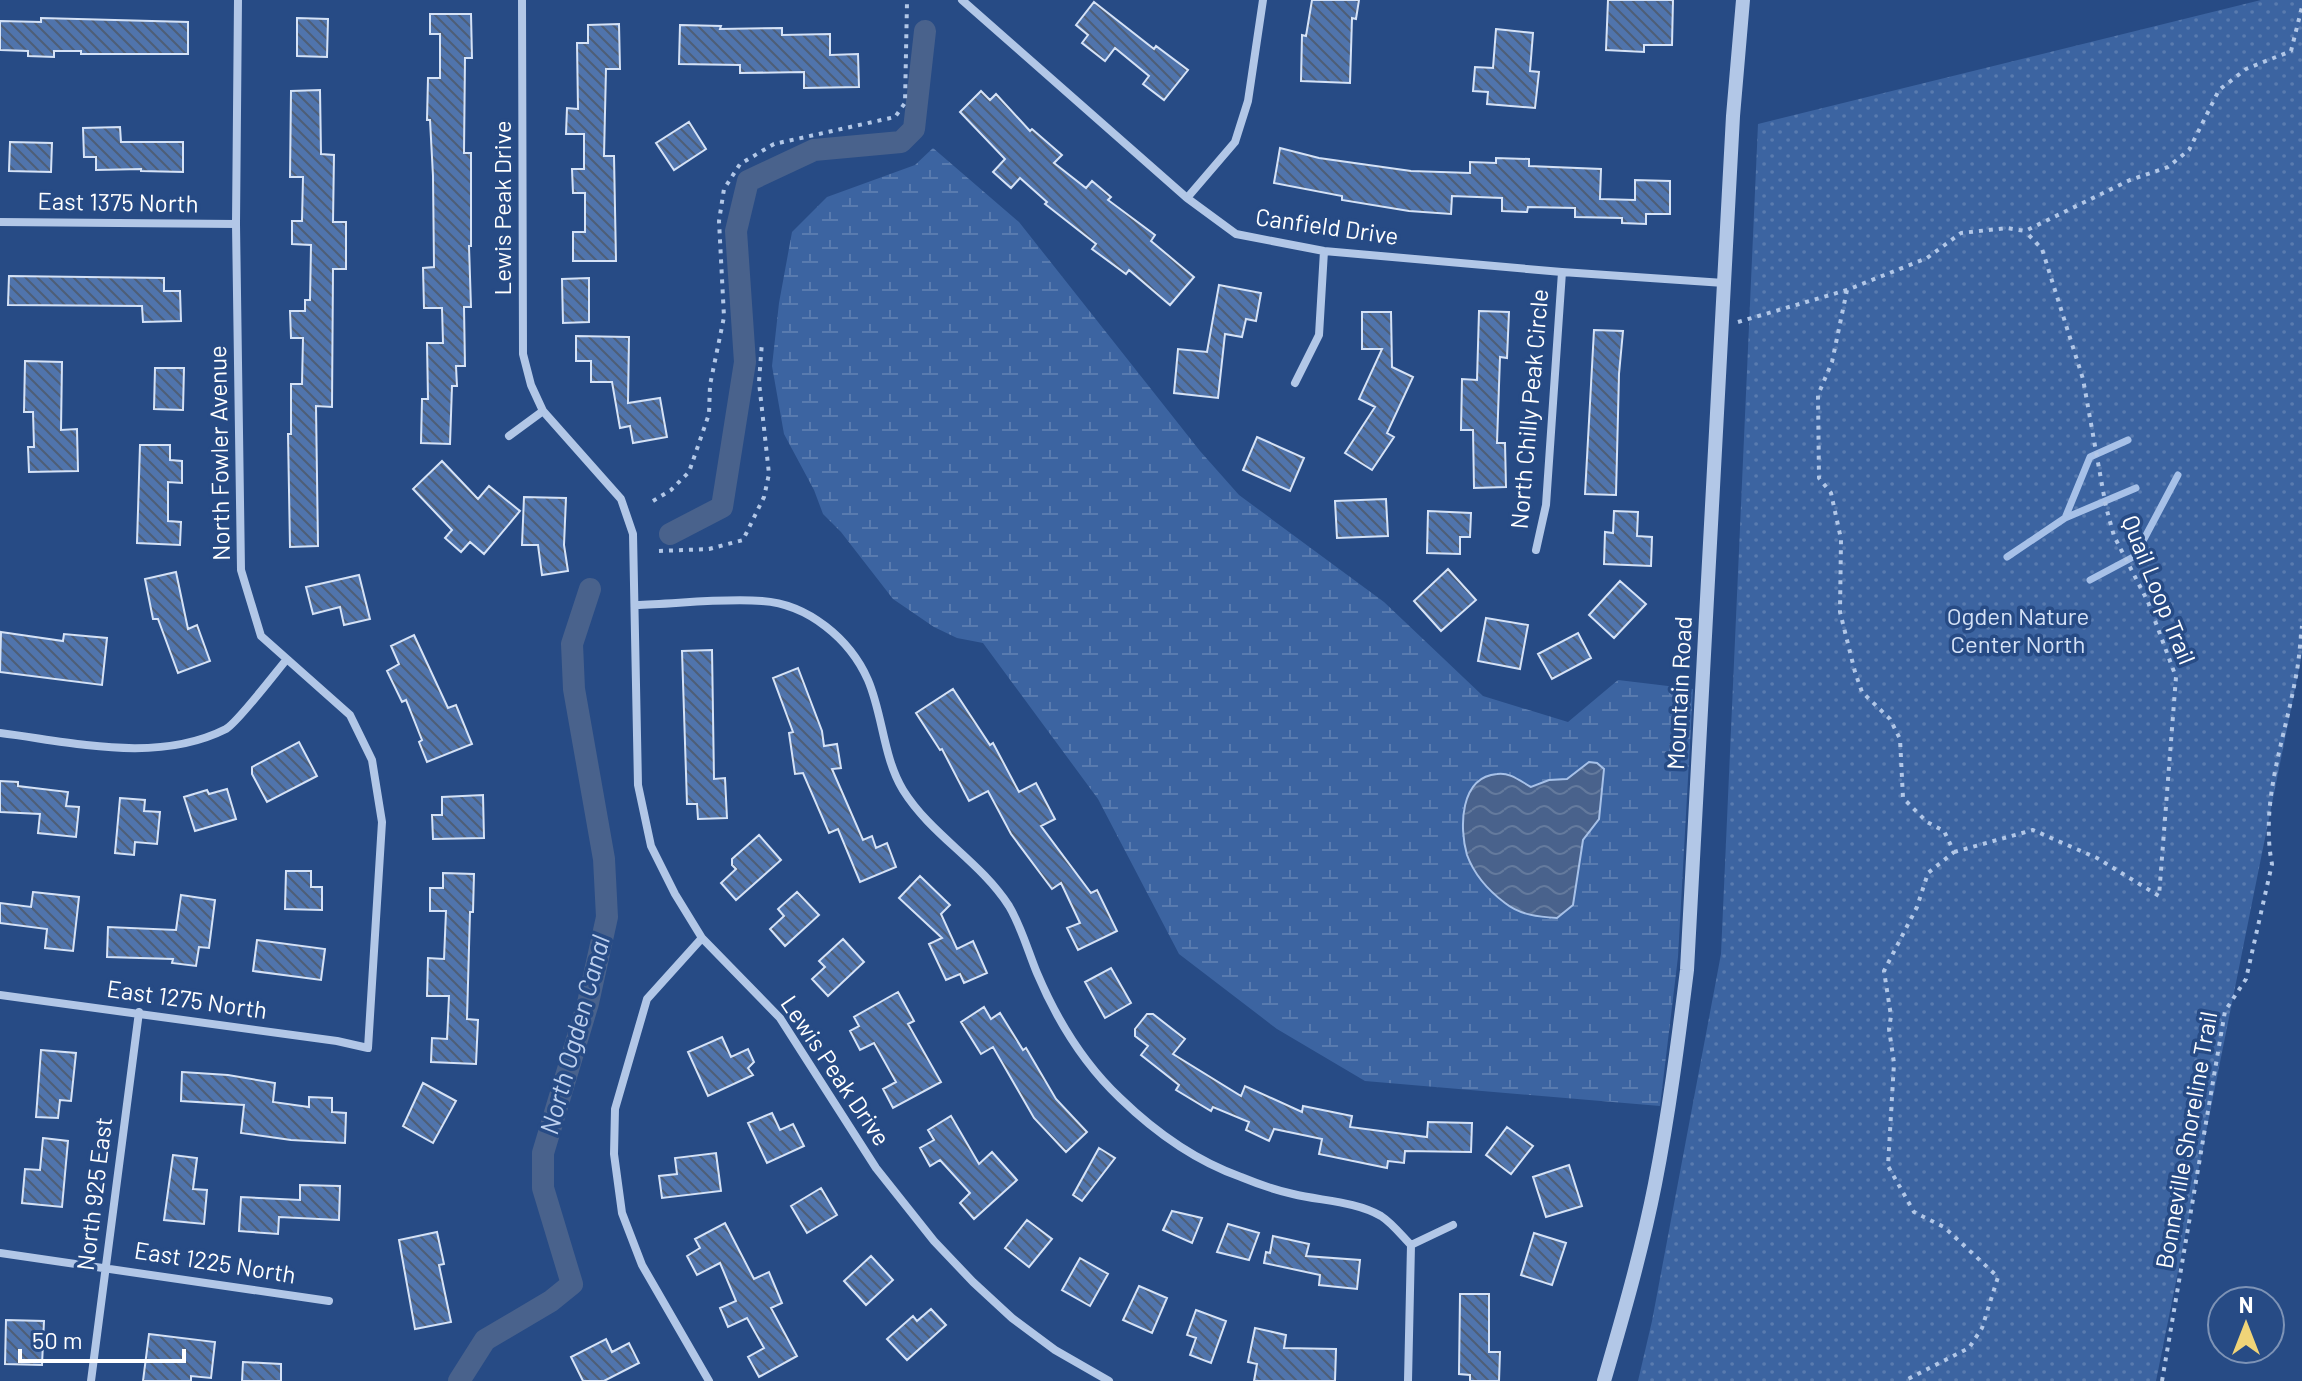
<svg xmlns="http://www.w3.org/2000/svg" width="2302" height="1381" font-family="Barlow,sans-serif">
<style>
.wetland{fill:url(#wetland-marsh);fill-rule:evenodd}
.park{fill:url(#park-dots)}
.water{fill:url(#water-waves);stroke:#a7c1e8;stroke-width:2}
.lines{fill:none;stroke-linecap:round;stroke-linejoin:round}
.stream{stroke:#a7c1e8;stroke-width:7}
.canal{stroke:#49628c;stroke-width:22}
.building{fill:url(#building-back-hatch);stroke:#d5e2f6;stroke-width:2}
.path{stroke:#b2c7e7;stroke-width:4;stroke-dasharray:4 6;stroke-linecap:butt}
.minor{stroke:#b2c7e7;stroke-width:8}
.tertiary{stroke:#b2c7e7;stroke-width:14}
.labels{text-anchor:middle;stroke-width:7;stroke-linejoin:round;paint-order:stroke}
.street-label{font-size:24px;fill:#fff;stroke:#274b85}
.park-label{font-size:24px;fill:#d5e2f6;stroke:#274b85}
.water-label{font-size:26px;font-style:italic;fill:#bed1ef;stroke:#274b85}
</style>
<defs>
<pattern id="wetland-marsh" width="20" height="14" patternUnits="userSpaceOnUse" patternTransform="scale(2)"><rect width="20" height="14" fill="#3c64a1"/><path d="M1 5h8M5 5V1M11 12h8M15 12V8" fill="none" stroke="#597baf"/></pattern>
<pattern id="park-dots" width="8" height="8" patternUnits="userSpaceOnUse" patternTransform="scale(2)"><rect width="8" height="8" fill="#3c64a1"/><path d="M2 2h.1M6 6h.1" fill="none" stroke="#597baf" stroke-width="1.8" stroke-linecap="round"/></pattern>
<pattern id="water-waves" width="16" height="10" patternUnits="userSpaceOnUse" patternTransform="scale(2)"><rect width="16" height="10" fill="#49628c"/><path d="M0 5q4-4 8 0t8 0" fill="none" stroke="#647a9d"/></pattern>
<pattern id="building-back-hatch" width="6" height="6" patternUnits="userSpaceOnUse" patternTransform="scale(2)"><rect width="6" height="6" fill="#5074ac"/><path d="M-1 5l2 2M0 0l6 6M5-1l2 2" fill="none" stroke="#4e5e77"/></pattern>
</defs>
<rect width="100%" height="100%" fill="#274b85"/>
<!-- wetland -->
<path class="wetland" d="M933 148 1019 222 1200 451 1239 495 1384 602 1483 696 1568 722 1618 680 1693 689 1678 957 1660 1106 1365 1081 1277 1029 1179 954 1098 799 983 643 957 638 934 627 893 599 841 532 823 514 814 490 784 434 772 366 779 303 792 232 827 197 915 165ZM1589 763 1604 769 1599 819 1583 840 1573 905 1557 918 1511 776 1530 787 1549 780 1567 779Z"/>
<!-- park -->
<path class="park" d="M2261 0H2302V654L2156 1381H1638L1652 1321 1721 954 1758 124Z"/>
<!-- water -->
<path class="water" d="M1589 762 1597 763 1604 769 1599 819 1583 840 1573 905 1557 918C1539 917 1520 915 1505 903 1489 891 1474 874 1467 855 1459 827 1460 777 1497 774 1510 772 1520 781 1531 787L1549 780 1567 779Z"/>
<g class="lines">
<!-- stream -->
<path class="stream" d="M2065 518 2136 488
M2007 557 2065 518 2090 457 2128 440
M2090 580 2135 556 2178 475"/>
<!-- canal -->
<path class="canal" d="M670 534 722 507 745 362 736 231 748 181 814 150 901 142 914 129 925 31
M459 1381 485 1340 551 1301 572 1284 543 1188V1153L588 1003 607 917 604 859 574 689 572 644 590 589"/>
</g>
<!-- building -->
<path class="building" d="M1312 0H1359L1356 19 1352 18 1350 83 1301 81 1302 35 1306 36Z
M1608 0H1673L1672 45H1644V52L1606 50Z
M1094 2 1154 49 1156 46 1188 70 1164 100 1143 84 1149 76 1115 48 1105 61 1082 43 1088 35 1076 25Z
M430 14H471L472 58H465L464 153H471V246H469L471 307H464L465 366H456L457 386H452L450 444 421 443 422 399H428L427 343H443L442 308H424L423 268 434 267 433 176 430 120H427L428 78H440V34H430Z
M41 18 188 22V54H81V51H54V57L28 56V51L0 50V21L41 22Z
M297 18 328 19 327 57 297 56Z
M619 24 620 69H606L604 156H614L616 261H573V232H585V193H573L572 169H584V134H566L567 108 578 109 577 43H588V25Z
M680 25 721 26 720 29 782 28V35L830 34V55L858 54 859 87 804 88V72L740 73V65L679 64Z
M1496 29 1533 33 1530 71 1539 72 1535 108 1487 104 1488 92 1473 91 1475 67 1493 68Z
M320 90 321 154 334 155 333 222H346V269H333L332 407 316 406 318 546 290 547 288 434H291V384H302L303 338H291L290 311H305V300H310L311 245 292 244V221H302L303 177H290L291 91Z
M981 91 990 100 996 94 1030 131 1032 129 1062 155 1054 163 1086 188 1092 181 1111 197 1108 200 1155 235 1151 241 1194 277 1170 305 1129 270 1126 274 1092 249 1096 244 1045 204 1047 202 1020 178 1011 188 993 172 1005 159 960 112Z
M689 122 706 149 674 170 656 143Z
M120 127 121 142H183V172L141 171V169L96 170V157H84L83 128Z
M10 142 52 143 51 172 9 171Z
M1280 148 1319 158 1411 171 1470 173V162L1496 163V158L1529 159V166L1601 169 1600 199 1635 200V180L1670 181V214H1646V224L1622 223V218L1575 217V208L1528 207 1527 212 1502 211V198L1452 196 1451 214 1409 211 1342 200V196L1274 183Z
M9 276 164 278V291H180L181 321 143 322 142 306 8 305Z
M589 278V322L563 323 562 279Z
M1219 285 1261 293 1256 321 1246 319 1242 337 1225 334 1218 398 1174 393 1178 349 1207 352Z
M1479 311 1509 312 1507 358 1500 357 1497 443H1505L1506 487 1474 488 1473 430H1461L1462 379 1477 380Z
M1362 312H1391L1392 367 1413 377 1387 433 1394 437 1372 470 1345 453 1375 407 1359 399 1382 349H1362Z
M1594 330 1623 331 1619 374 1616 495 1585 494Z
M576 336 629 337 628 403 660 398 667 437 633 443 630 426 620 428 612 382H591V361H576Z
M25 361 62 362 61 430 77 429 78 471 29 472 28 447H34L33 412H24Z
M155 368H184L183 410 154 409Z
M1257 437 1304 458 1290 491 1243 470Z
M140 445H170V460L182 461V483L168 482V521L181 522 180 545 137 543Z
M442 461 478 499 489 486 520 511 484 554 470 542 461 552 445 538 452 530 413 489Z
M524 497 566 498 564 545 568 571 542 575 538 545H522Z
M1386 499 1388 536 1337 538 1335 501Z
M1428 511 1471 513 1470 537H1460V554L1427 553Z
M1614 511 1638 512 1637 536 1652 537 1651 566 1604 564 1605 532 1613 533Z
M1448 569 1476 600 1441 631 1414 601Z
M176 572 188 629 197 625 210 661 178 673 158 619H153L145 579Z
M359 575 370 619 344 625 340 607 313 614 306 587Z
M1620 581 1646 604 1614 638 1589 615Z
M1486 618 1528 625 1520 669 1478 661Z
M1 632 63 641 64 634 107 638 102 685 0 672Z
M1578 633 1591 658 1552 679 1538 654Z
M414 635 448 708 456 705 472 744 427 762 419 742 422 740 406 700 402 702 387 671 399 664 391 646Z
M712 650 714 779 725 778 727 818 698 819 697 804H687L682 651Z
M798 668 822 731 824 746 837 744 841 768 832 769 863 840 872 836 876 848 887 843 896 867 860 882 838 829 829 833 803 773 795 774 789 733 793 732 773 678Z
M953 689 990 745 993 743 1019 792 1036 783 1055 819 1041 826 1091 893 1097 890 1117 931 1078 950 1067 928 1080 923 1061 883 1052 889 1011 834 988 791 969 801 942 749 940 750 916 713Z
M299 742 317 776 267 802 252 774V767Z
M0 781 18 782V786L68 792 66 806 79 807 76 837 38 833 40 814 0 812Z
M227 789 236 819 195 831 184 797 207 790 209 794Z
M483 795 484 838 433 839 432 815H442V797Z
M120 798 145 800 144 811 160 812 157 844 135 842 134 855 115 853Z
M759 835 781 860 736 900 721 883 736 869 732 865V859Z
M286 871H311V887H322V910L285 909Z
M443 873 474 874 473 912H470L467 1019 478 1020 476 1064 431 1062 432 1038 447 1039 449 996H427L428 958 444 959 446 911H430V888H443Z
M920 876 950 905 941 914 957 949 973 941 987 973 964 983 960 974 946 980 929 944 942 938 899 898Z
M33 892 79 897 73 951 45 948 47 929 0 923V903L31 907Z
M797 892 819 915 785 946 770 929 784 916 778 909Z
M181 895 215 900 209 948 199 947 196 966 172 963 173 959 107 957 108 927 176 930Z
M843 939 864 962 828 996 812 979 825 967 819 961Z
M257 940 325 949 321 980 253 971Z
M1111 968 1131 1003 1105 1018 1085 982Z
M898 992 914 1021 908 1024 941 1082 893 1108 883 1089 896 1082 874 1043 860 1050 850 1031 859 1026 854 1017Z
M984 1007 991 1019 1000 1013 1023 1050 1026 1048 1056 1099 1087 1132 1066 1152 1034 1118 993 1047 981 1054 961 1022Z
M1147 1014H1153L1185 1039 1173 1054 1241 1096 1245 1086 1302 1112 1303 1106 1352 1116 1350 1127 1427 1137 1428 1122 1472 1123 1471 1152 1405 1151 1404 1163 1388 1161 1387 1168 1319 1154 1322 1139 1274 1129 1269 1141 1246 1130 1249 1122 1213 1107 1211 1111 1176 1090 1179 1085 1141 1055 1148 1046 1135 1036V1029Z
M722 1037 731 1057 748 1049 754 1062 748 1068 753 1075 708 1096 688 1052Z
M41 1050 76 1053 71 1101 60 1100 58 1118 36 1117Z
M182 1072 228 1075 275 1083 273 1102 309 1107V1097L332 1098V1112L346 1113 345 1143 291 1140 241 1133 244 1105 181 1101Z
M423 1083 456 1101 433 1143 403 1126Z
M772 1113 780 1130 793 1124 804 1146 767 1163 748 1123Z
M951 1116 979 1164 992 1152 1017 1180 974 1219 960 1203 970 1193 940 1160 930 1166 920 1148 934 1140 928 1130Z
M1507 1127 1533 1146 1511 1174 1486 1155Z
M43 1138 68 1141 62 1207 22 1203 25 1169 40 1170Z
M1099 1148 1115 1158 1082 1201 1073 1195Z
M716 1153 721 1191 662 1198 659 1176 677 1174 675 1158Z
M173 1155 197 1158 193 1189 207 1190 204 1224 164 1220Z
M1569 1165 1582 1206 1546 1217 1533 1177Z
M300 1185 340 1186 339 1220 279 1217 278 1234 239 1231 241 1197 300 1200Z
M821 1188 837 1215 807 1233 791 1206Z
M1172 1211 1202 1218 1192 1243 1163 1230Z
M1027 1220 1052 1239 1029 1267 1005 1248Z
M725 1223 754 1279 769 1272 782 1303 771 1308 797 1356 759 1377 748 1357 764 1348 747 1318 728 1327 720 1308 736 1301 720 1263 697 1275 687 1256 700 1248 695 1239Z
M1228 1224 1259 1233 1249 1260 1217 1252Z
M437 1232 444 1264 439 1265 451 1322 415 1329 399 1240Z
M1534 1233 1566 1243 1552 1285 1521 1275Z
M1273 1236 1309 1244 1306 1256 1360 1260 1357 1289 1319 1285 1320 1275 1264 1263 1266 1252 1270 1253Z
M871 1256 893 1280 866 1305 844 1281Z
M1080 1258 1108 1274 1090 1306 1062 1290Z
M1139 1286 1167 1298 1152 1333 1123 1320Z
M1460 1294H1489V1352H1500L1499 1381H1470V1375L1459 1374Z
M931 1309 946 1325 907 1360 887 1339 913 1316 917 1321Z
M1196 1310 1226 1321 1211 1363 1190 1355 1196 1338 1187 1335Z
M6 1320 44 1321 42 1365 5 1364Z
M1255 1328 1286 1335 1284 1348 1336 1349 1335 1381H1254L1257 1364 1248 1362Z
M149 1334 215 1342 211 1378 191 1376V1381H143Z
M606 1339 612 1352 629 1343 639 1363 604 1381H583L571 1357Z
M243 1362 281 1364V1381H242Z"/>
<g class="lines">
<!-- path -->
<path class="path" d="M1847 290 1832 362 1818 395 1819 478 1831 493 1841 539 1840 612 1855 672 1862 692 1890 719 1900 739 1903 798 1927 822 1944 831 1954 852 1928 873 1917 907 1884 971 1891 1016 1889 1029 1894 1063 1888 1166 1914 1212 1944 1227 1998 1277 1982 1328 1969 1348 1904 1381
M1738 322 1847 290 1927 258 1961 233 2007 228 2025 231 2130 180 2168 167 2189 150 2219 90 2246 69 2291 51 2302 7
M653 501 671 490 689 472 709 414 710 385 724 317 719 221 724 189 740 164 774 144 895 117 905 103 907 2
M659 551 709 549 743 540 764 497 769 474 759 382 762 342
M1954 852 2033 830 2097 858 2159 896 2176 677 2148 602 2114 536 2106 507 2083 379 2042 249 2025 231
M2162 1381 2225 1011 2246 979 2272 864C2260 803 2284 741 2295 681 2299 663 2300 644 2302 626"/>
<!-- minor -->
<path class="minor" d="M522 0 523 354 531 385 543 411 621 499 633 534 638 785 651 846 675 894 702 938 780 1018 876 1168 934 1241 973 1282 1012 1318 1055 1350 1109 1381
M962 0 1187 198 1236 234 1324 251 1562 272 1724 283
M1187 198 1235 142 1248 101 1263 0
M0 222 236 224
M1295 383 1319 335 1324 251
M509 436 543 411
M1536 550 1546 505 1562 272
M635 605C676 604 721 598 762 601 808 604 850 639 868 680 883 715 883 757 903 790 931 835 980 861 1009 906 1021 926 1028 951 1037 973 1056 1018 1084 1064 1120 1098 1154 1131 1196 1161 1241 1177 1258 1184 1275 1190 1293 1194 1321 1201 1355 1201 1381 1216 1392 1223 1402 1236 1411 1245L1408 1381
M0 733C73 742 157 764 226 729 238 722 276 672 287 659
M702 938 647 999 615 1109 614 1154 622 1213 642 1265 709 1381
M0 995 337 1041 368 1048 382 822 372 760 350 715 261 636 241 570 236 224 238 0
M1411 1245 1453 1225
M0 1253 329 1301
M91 1381 139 1012"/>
<!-- tertiary -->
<path class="tertiary" d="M1604 1381C1623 1316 1642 1250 1655 1184 1669 1113 1678 1042 1687 970L1733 116 1743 0"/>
</g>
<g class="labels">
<!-- street labels -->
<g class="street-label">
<text transform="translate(118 203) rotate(1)" y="8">East 1375 North</text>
<text transform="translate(503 208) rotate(-90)" y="8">Lewis Peak Drive</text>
<text transform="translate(1327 227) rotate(8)" y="8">Canfield Drive</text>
<text transform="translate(1530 409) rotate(-85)" y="8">North Chilly Peak Circle</text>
<text transform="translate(220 453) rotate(-91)" y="8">North Fowler Avenue</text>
<text transform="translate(2158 590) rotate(68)" y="8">Quail Loop Trail</text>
<text transform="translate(1680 693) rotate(-87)" y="8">Mountain Road</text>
<text transform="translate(187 1000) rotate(8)" y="8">East 1275 North</text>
<text transform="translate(835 1071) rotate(56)" y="8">Lewis Peak Drive</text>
<text transform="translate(2187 1140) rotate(-80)" y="8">Bonneville Shoreline Trail</text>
<text transform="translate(95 1194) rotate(-83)" y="8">North 925 East</text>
<text transform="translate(215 1263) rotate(9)" y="8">East 1225 North</text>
</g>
<!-- park labels -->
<g class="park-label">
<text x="2018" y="625">Ogden Nature<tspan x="2018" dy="28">Center North</tspan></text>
</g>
<!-- water labels -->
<g class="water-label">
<text transform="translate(575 1035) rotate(-75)" y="9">North Ogden Canal</text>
</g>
</g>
<!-- north arrow -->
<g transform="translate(2246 1325)"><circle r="38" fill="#274b85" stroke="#7d93b6" stroke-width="2"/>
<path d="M0-6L14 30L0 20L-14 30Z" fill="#f0d478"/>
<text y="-12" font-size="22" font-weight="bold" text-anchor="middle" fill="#ffffff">N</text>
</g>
<!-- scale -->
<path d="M20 1349v12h164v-12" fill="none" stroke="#ffffff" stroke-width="4"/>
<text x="32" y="1349" font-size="24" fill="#ffffff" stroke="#274b85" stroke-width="6" paint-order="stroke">50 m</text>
</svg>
